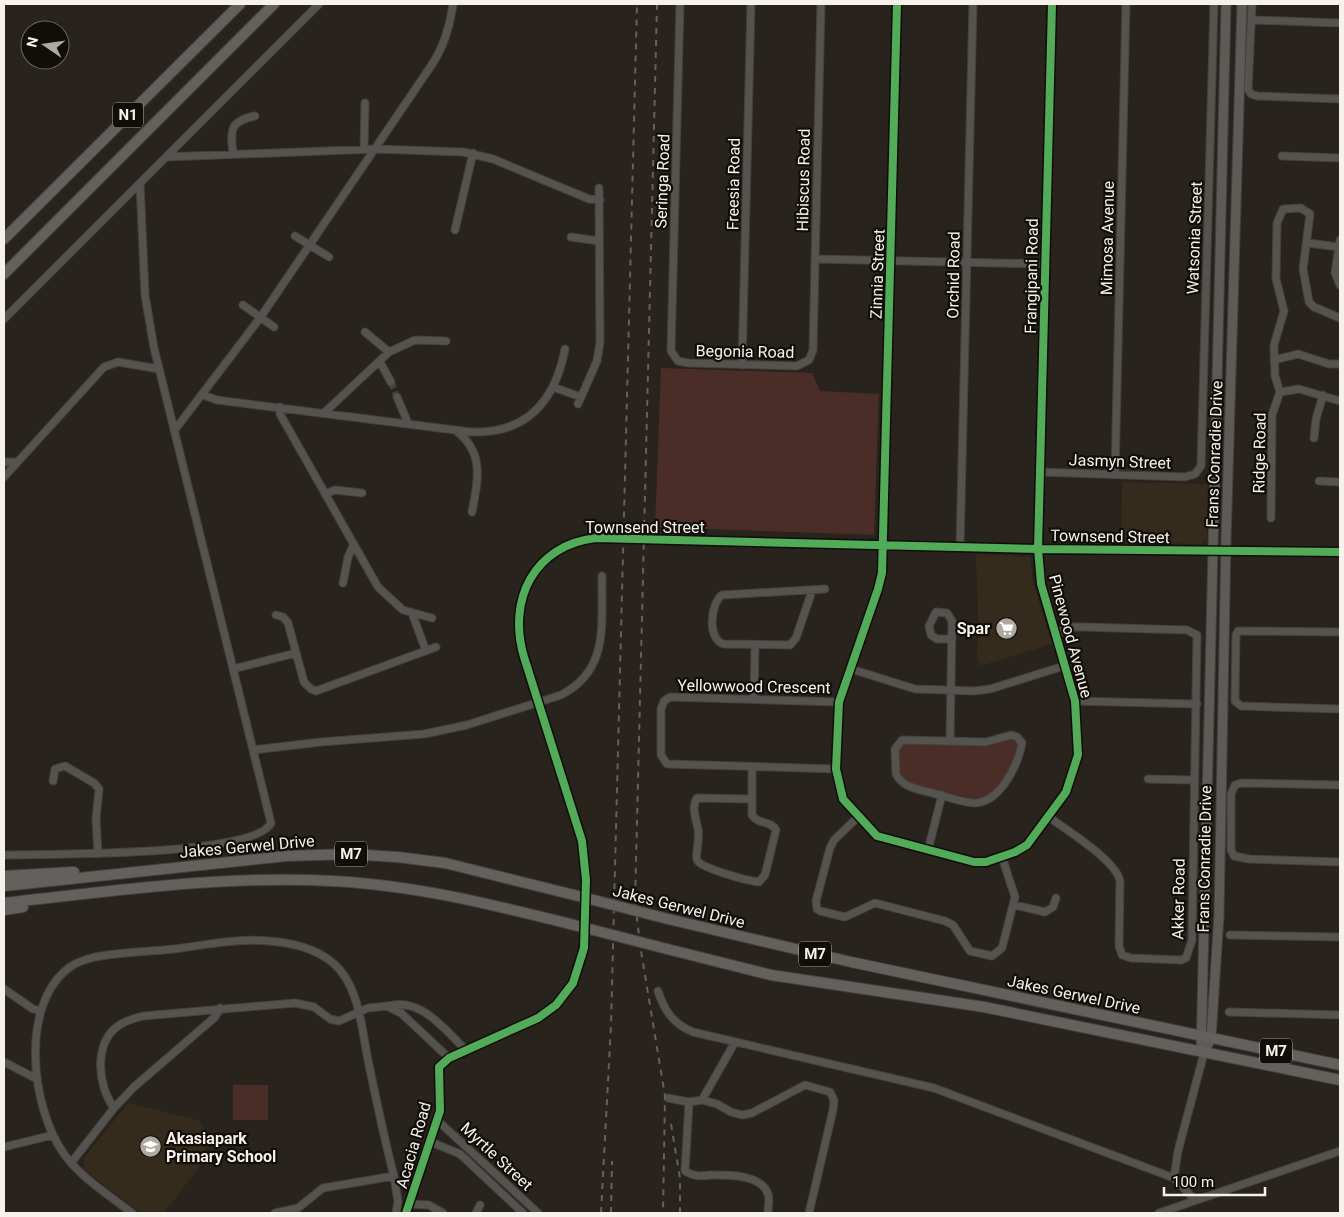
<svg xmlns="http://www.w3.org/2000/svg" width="1344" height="1217" font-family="Roboto,sans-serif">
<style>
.built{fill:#352b1c}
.green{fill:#4b2d27}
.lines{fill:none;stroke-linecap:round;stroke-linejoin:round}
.minor-tunnel{stroke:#47423c;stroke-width:7;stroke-dasharray:7 3.5;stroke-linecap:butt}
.minor-casing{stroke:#44403b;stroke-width:9}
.major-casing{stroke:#44403b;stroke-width:11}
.highway-casing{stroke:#44403b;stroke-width:12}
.minor{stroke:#555350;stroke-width:7}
.major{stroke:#5e5a58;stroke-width:9}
.highway{stroke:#64605e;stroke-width:10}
.rail{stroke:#64615e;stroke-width:2;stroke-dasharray:6 6;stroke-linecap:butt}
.minor-bridge-casing{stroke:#44403b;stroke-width:9;stroke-linecap:butt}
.highway-bridge-casing{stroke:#44403b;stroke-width:12;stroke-linecap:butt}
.minor-bridge{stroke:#555350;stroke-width:7}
.highway-bridge{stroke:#64605e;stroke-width:10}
.cycleway-casing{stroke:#110e09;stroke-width:11}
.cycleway{stroke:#51ab58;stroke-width:8}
.labels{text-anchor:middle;stroke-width:4.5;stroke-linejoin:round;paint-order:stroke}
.shield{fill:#110e09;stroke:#b1ada6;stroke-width:1}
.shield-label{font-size:15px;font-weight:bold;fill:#f6f1ea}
.street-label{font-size:16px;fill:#f6f1ea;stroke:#110e09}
.poi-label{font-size:16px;font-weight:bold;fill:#f6f1ea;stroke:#110e09;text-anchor:end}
</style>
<rect width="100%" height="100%" fill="#28231d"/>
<!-- built -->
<path class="built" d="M1122 482 1208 484 1207 538 1201 544 1121 542Z
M976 554 1030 557 1033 582 1052 644 980 666 977 656 978 612Z
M128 1103 198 1120 211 1137 198 1169 164 1213H141L83 1169 84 1158Z"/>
<!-- green -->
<path class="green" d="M661 368 812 373 820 391 879 394 874 535 655 527Z
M1012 738 1018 742 1011 768 990 795 979 800 910 784C897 777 893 755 902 743Z
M233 1085H268V1120H233Z"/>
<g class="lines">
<!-- minor-tunnel -->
<path class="minor-tunnel" d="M391 382 397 397"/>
<defs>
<path id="minor" d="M680 4 671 351 678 361 689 363 797 366 809 360 813 350 821 4
M897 4 882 573 878 589 839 702 836 769 843 799 877 836 974 862H986L1015 852 1027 845 1066 792 1078 755 1075 701 1041 584 1038 549 1052 4
M1252 4 1248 89 1251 94 1257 96 1340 99
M1252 20 1340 23
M364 149 365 103
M233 153C230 130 230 121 255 116
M1282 156 1340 158
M166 157 375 149 463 152 493 159 589 199 600 200
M455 230 473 153
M295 236 329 257
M571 237 599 241
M1340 240 1335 273 1340 285
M1308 243 1339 247
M815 259 1045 264
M243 305 274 327
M4 319 319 4
M365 332 389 352
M1274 360 1298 354 1329 364H1340
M380 362 391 382
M742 365 751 4
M553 387 581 397
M1280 392 1299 389 1340 401
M203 395 217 400 471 432C526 434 555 402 565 349
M397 397 408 423
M578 404 597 361 600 342 599 188
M280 407V414L378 587 403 610 432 618
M324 413 389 352 415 340 446 341
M455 430C485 452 478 479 472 512
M174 431 260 318 433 63C445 44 450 26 453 4
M1314 438 1316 419 1323 395
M4 462H17
M1040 472 1185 477 1195 474 1201 466 1214 4
M1115 474 1126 4
M4 477 104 367 118 362 159 369
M1319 481 1340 482
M325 494 335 490 362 493
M1271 518 1272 415 1280 392 1275 376 1274 345 1284 311 1276 279 1277 223 1283 209 1301 208 1310 214 1303 269 1309 302 1314 307 1340 318
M651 539 1038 549 1340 552
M960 546 973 4
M343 583 348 557 353 546
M812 591 796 638 790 645 724 644C707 640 710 604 722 595L825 589
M412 613 426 651
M276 615 283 617 288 623 304 682 311 689 316 691 436 647
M1340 632 1238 631 1236 635 1235 696V701L1241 706 1340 709
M233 669 296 653
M851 669 915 689 974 691 990 689 1064 666
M754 699 755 645
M1075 701 1197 704
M1011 735 1017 737 1022 743C1018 765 1000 803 974 803 961 802 945 796 932 793 919 789 903 788 896 774L895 749 902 740 986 742Z
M950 741 952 621 947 613 936 612 929 626 931 635 937 639H952
M253 750 321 742 424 734 467 725 561 695C610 670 601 624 602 576
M836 769 667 764 661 755V709L664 701 670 697 839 702
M1148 779 1194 780
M53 781 55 769 65 766 94 783 99 789 96 819 98 854
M1340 785 1242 783 1235 785 1231 794V850L1234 856 1249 859 1340 862
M751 799 697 798C691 807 696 819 698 829 700 841 695 854 697 860 699 868 749 881 759 882L765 875 776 830C771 820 758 825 752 815V767
M858 817 834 840 830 848 816 901 817 909 820 911 845 917 875 903 945 921 953 925 970 951 992 956 1002 948 1015 897 1002 857
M1049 817C1066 830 1116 860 1120 881L1119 946 1122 955 1131 958 1181 960 1186 958 1192 940 1197 635 1187 630 1083 627H1073L1055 634
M928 850 942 795
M4 855C44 854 255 857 271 823L154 348 145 295 140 183
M1014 905 1045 912 1053 907 1056 898
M1230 935 1340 937
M4 989 33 1009 41 1011
M658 991C664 1010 673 1024 693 1032L934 1088 1174 1178 1195 1200
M388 1006C421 997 444 1029 466 1050
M1229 1012 1340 1015
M4 1062 37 1079
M668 1098 689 1102 702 1100 717 1104 731 1112 742 1115 752 1113 805 1085 830 1092 834 1100 833 1110 809 1213
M702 1100 735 1042
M689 1102 685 1171C695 1177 700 1176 711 1175 729 1175 761 1174 768 1194 770 1199 768 1207 768 1213
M114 1108C97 1085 93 1041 121 1024 128 1020 135 1018 143 1016L295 1003 314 1007 330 1019 339 1021 368 1008 387 1006 401 1013 449 1058
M437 1120 538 1213
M431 1142 460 1154 523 1213
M4 1147 53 1135
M71 1163 114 1108 134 1087 215 1017 220 1008
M1174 1178 1178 1151 1204 1053
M410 1204 429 1205 443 1213
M132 1213C109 1195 81 1178 64 1154 31 1108 19 1004 70 967 77 962 87 959 95 957 121 952 148 952 174 949 205 945 238 938 269 941 295 943 323 950 340 970 360 994 362 1031 368 1060 376 1099 384 1138 394 1176L398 1202 396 1213
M275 1213 298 1208 323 1188 394 1176
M406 1213 440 1111 439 1067 449 1058 538 1018 556 1005 573 983 584 948 586 880 582 841 520 643C513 589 540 544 596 538
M476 1213 480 1205
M1159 1213 1340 1151"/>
<path id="major" d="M1201 1052 1226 4
M1204 1053 1211 1038 1219 915 1226 539 1242 4"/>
<path id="highway" d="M4 239 240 4
M4 274 274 4
M4 876 74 872
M4 886 286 856 349 854 397 857 445 863 574 895
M4 903C113 891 222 875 332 881 415 885 494 905 574 925
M4 910 23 907
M668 919 851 962 1340 1065
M667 949 771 975 984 1007 1340 1080"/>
</defs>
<!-- minor casing -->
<use href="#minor" class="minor-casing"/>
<!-- major casing -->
<use href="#major" class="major-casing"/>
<!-- highway casing -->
<use href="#highway" class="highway-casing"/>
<!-- minor -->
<use href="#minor" class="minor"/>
<!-- major -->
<use href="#major" class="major"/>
<!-- highway -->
<use href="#highway" class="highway"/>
<!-- rail -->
<path class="rail" d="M657 4 635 903 641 951 665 1096 663 1213
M671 1124 680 1178V1213
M601 1213 611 1025 637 4
M611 1213 612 1161"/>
<defs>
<path id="minor-bridge" d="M596 538 651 539"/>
<path id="highway-bridge" d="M574 895 668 919
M574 925 667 949"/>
</defs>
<!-- minor-bridge casing -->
<use href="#minor-bridge" class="minor-bridge-casing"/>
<!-- highway-bridge casing -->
<use href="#highway-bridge" class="highway-bridge-casing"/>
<!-- minor-bridge -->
<use href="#minor-bridge" class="minor-bridge"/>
<!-- highway-bridge -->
<use href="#highway-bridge" class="highway-bridge"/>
<defs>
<path id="cycleway" d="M897 4 882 573 878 589 839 702 836 769 843 799 877 836 974 862H986L1015 852 1027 845 1066 792 1078 755 1075 701 1041 584 1038 549 1052 4
M406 1213 440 1111 439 1067 449 1058 538 1018 556 1005 573 983 584 948 586 880 582 841 524 657C507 600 534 545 596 538L1038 549 1340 552"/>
</defs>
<!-- cycleway casing -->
<use href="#cycleway" class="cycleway-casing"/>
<!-- cycleway -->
<use href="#cycleway" class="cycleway"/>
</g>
<!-- icons -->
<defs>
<symbol id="supermarket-disc" viewBox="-11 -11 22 22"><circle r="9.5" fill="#aea9a2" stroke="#110e09"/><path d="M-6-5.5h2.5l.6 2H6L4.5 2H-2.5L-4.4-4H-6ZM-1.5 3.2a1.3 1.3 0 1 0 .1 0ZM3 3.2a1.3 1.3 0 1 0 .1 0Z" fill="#fff"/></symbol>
<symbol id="school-disc" viewBox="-11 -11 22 22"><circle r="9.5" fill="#aea9a2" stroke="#110e09"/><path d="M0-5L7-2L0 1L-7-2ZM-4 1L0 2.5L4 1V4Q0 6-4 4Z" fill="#fff"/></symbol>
</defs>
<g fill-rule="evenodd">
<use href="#supermarket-disc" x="994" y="616" width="25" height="25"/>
<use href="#school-disc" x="138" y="1134" width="25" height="25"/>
</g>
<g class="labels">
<!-- shield labels -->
<g class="shield">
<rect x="113" y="102.5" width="30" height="25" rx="4"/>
<rect x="335" y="841.5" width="32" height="25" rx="4"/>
<rect x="799" y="941.5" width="32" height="25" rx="4"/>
<rect x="1260" y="1038.5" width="32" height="25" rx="4"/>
</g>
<g class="shield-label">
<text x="128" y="120">N1</text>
<text x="351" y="859">M7</text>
<text x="815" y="959">M7</text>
<text x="1276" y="1056">M7</text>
</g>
<!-- street labels -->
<g class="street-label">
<text transform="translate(803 180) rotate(-89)" y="6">Hibiscus Road</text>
<text transform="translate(662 181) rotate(-88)" y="6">Seringa Road</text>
<text transform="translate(733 184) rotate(-89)" y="6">Freesia Road</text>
<text transform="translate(1107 238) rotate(-89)" y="6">Mimosa Avenue</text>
<text transform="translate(1194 238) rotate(-88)" y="6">Watsonia Street</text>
<text transform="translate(877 274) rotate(-88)" y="6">Zinnia Street</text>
<text transform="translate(953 275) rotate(-89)" y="6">Orchid Road</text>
<text transform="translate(1031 276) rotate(-89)" y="6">Frangipani Road</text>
<text transform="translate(745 351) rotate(1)" y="6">Begonia Road</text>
<text transform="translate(1259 453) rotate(-89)" y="6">Ridge Road</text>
<text transform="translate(1214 454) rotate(-88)" y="6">Frans Conradie Drive</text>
<text transform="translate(1120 461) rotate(2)" y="6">Jasmyn Street</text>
<text x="645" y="533">Townsend Street</text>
<text transform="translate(1110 536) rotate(1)" y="6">Townsend Street</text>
<text transform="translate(1071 636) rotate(75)" y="6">Pinewood Avenue</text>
<text transform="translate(754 686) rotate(1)" y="6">Yellowwood Crescent</text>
<text transform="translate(247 846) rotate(-5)" y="6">Jakes Gerwel Drive</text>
<text transform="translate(1204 859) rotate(-89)" y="6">Frans Conradie Drive</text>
<text transform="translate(1178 899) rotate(-89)" y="6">Akker Road</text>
<text transform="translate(679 906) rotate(14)" y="6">Jakes Gerwel Drive</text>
<text transform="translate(1074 994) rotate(12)" y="6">Jakes Gerwel Drive</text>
<text transform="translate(413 1145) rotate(-74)" y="6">Acacia Road</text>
<text transform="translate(497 1156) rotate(43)" y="6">Myrtle Street</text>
</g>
<!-- poi labels -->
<g class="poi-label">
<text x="990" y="634">Spar</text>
<text x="166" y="1144" text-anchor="start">Akasiapark<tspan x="166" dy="18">Primary School</tspan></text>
</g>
</g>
<!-- border -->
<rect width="1344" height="1217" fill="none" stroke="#f6f1ea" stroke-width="10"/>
<!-- north arrow -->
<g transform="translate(45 45) rotate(283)"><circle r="24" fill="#110e09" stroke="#6d6963"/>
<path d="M0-4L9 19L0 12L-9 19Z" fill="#aea9a2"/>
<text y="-8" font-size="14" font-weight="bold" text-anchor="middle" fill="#f6f1ea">N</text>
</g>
<!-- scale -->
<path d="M1164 1187v8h101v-8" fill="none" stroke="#f6f1ea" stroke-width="2.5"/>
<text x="1172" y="1187" font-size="15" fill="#f6f1ea" stroke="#110e09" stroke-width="4" paint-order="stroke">100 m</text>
</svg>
